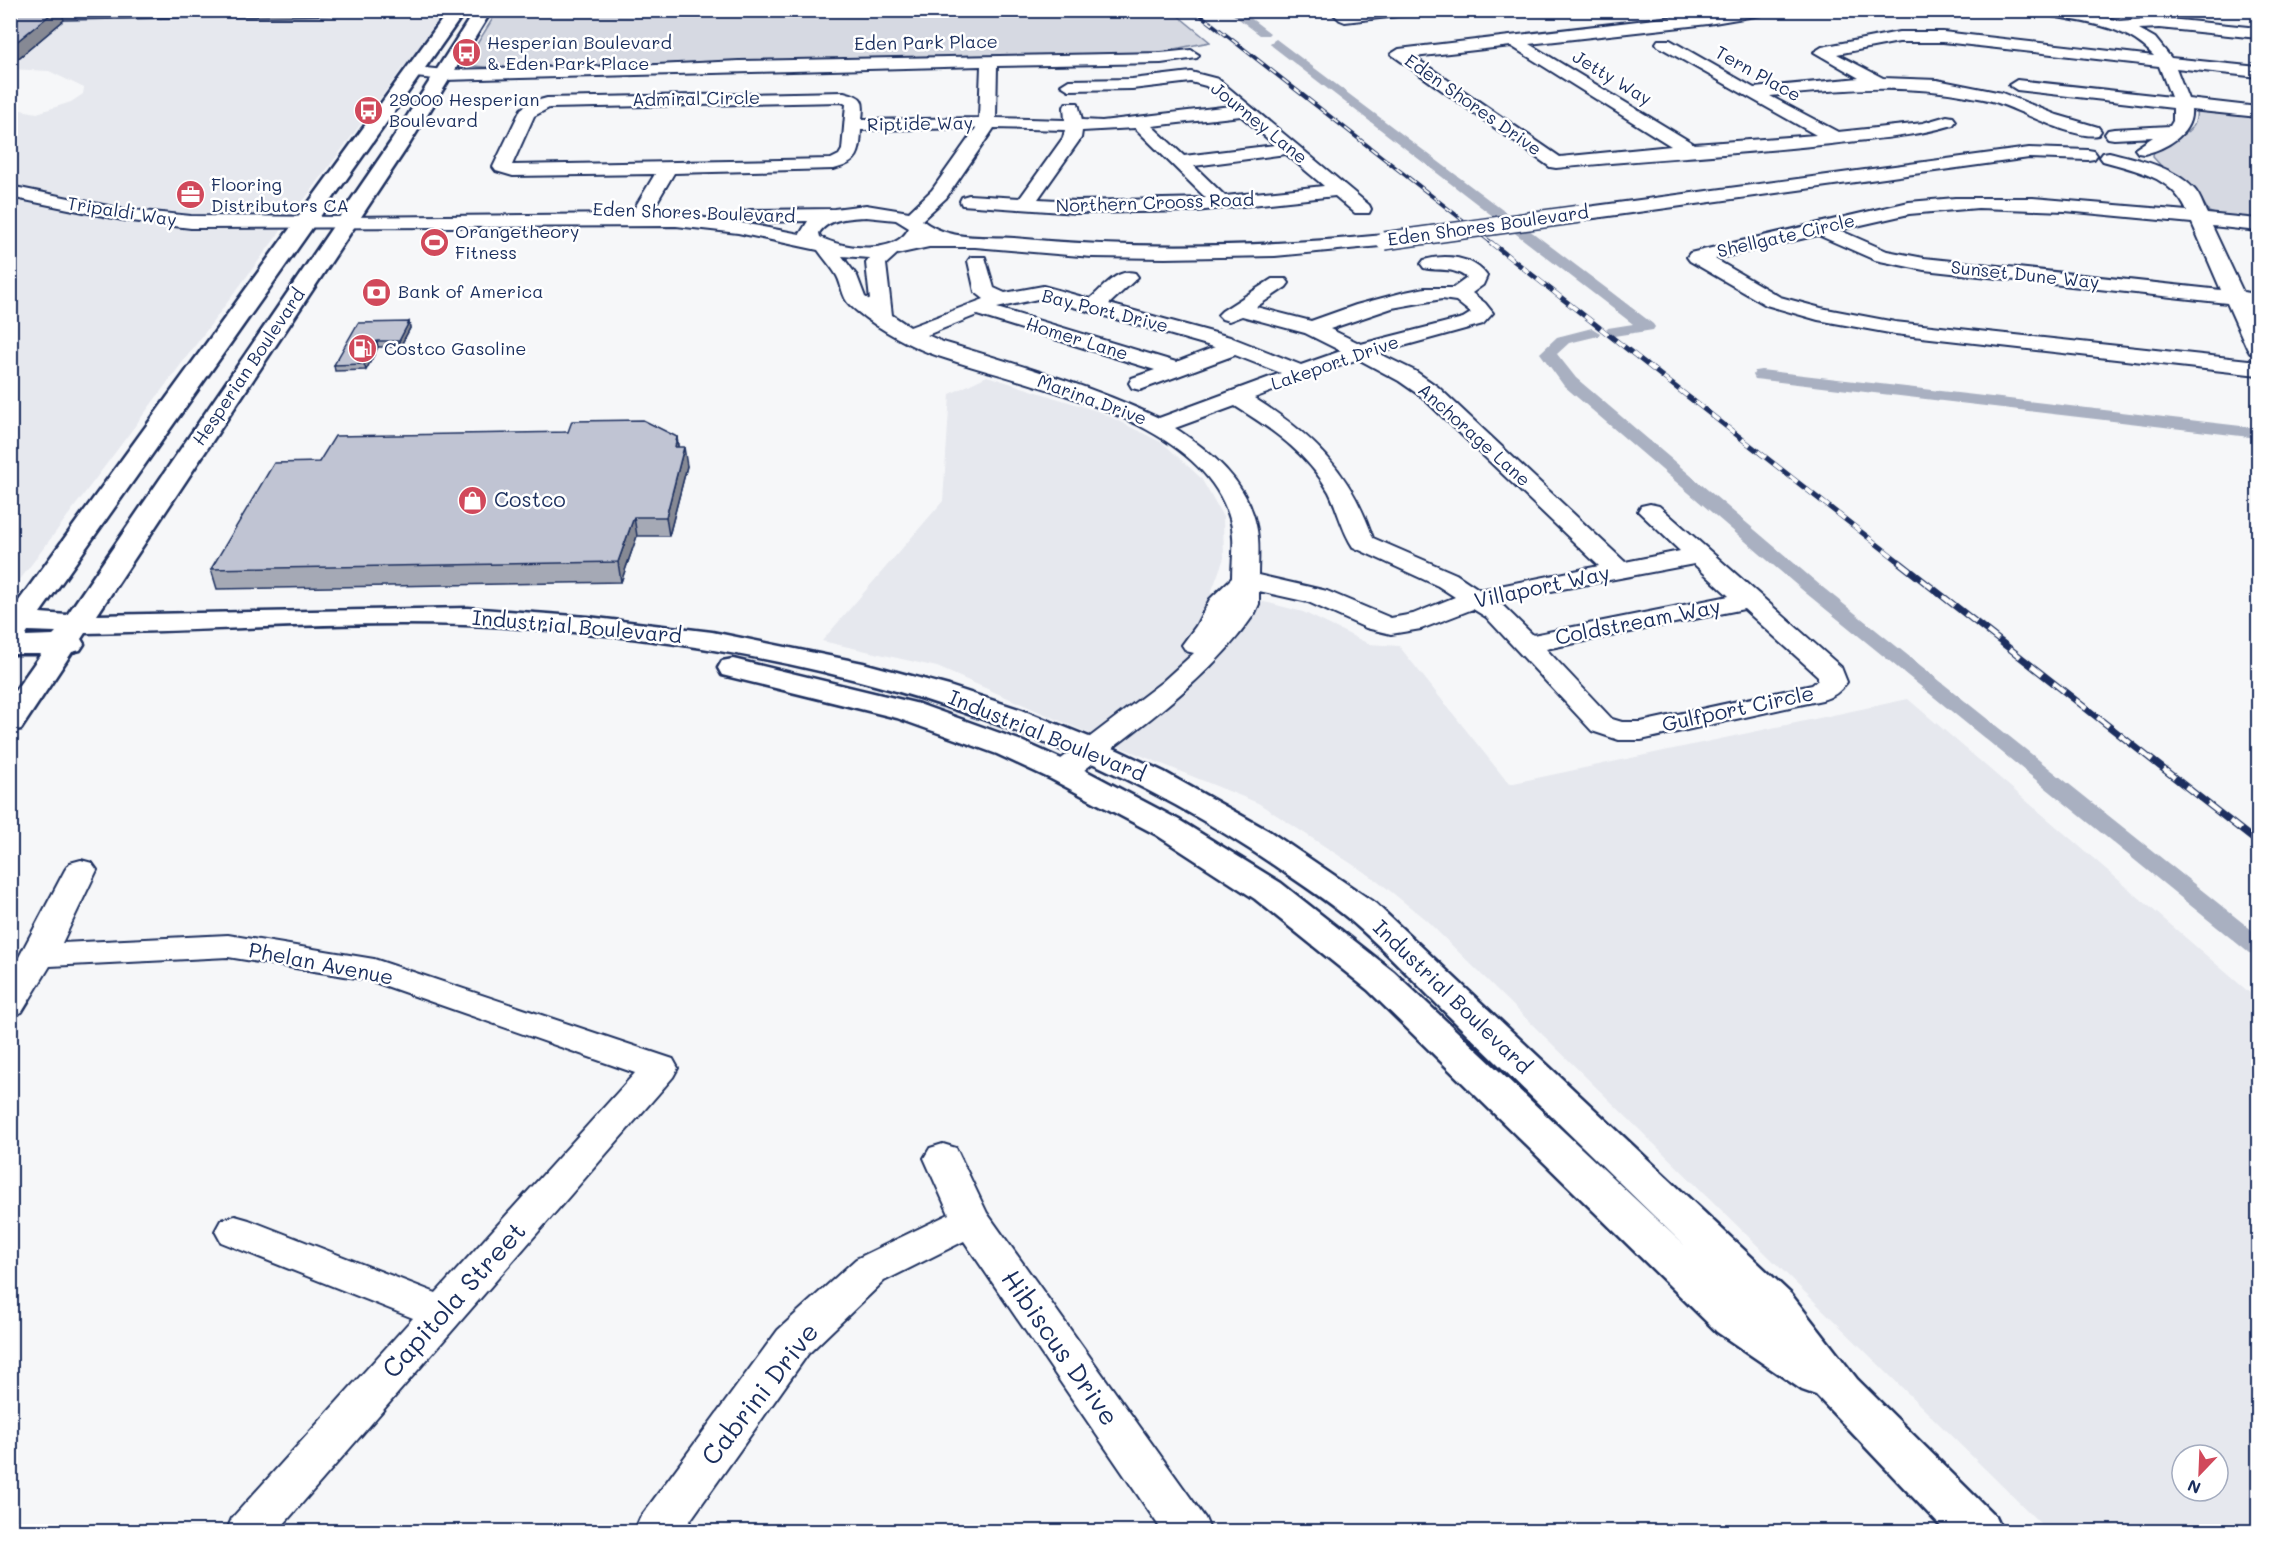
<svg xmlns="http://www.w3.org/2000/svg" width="2269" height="1542" font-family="Mali,sans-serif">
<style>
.built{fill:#e6e8ee;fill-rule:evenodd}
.green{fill:#d6d9e2;stroke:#7884a0;stroke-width:1.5}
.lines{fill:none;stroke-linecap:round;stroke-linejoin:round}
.canal{fill:#a9b0c1;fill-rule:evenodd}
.minor-casing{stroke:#1b2f5e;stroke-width:4}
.major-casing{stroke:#1b2f5e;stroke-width:5}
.minor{fill:#fff;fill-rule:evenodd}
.major{fill:#fff;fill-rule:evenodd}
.rail-far2-casing{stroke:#1b2f5e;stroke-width:4}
.rail-far1-casing{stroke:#1b2f5e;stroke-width:5}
.rail-casing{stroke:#1b2f5e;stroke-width:7}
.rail-far2{stroke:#fff;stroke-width:2;stroke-dasharray:8;stroke-linecap:butt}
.rail-far1{stroke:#fff;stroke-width:4;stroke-dasharray:10;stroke-linecap:butt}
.rail{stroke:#fff;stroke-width:4.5;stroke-dasharray:14;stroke-linecap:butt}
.minor-bridge-casing{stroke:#1b2f5e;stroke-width:20;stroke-linecap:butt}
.minor-bridge{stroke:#fff;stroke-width:17}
.wall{fill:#a5a9b5;stroke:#1b2f5e;stroke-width:1.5}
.shaded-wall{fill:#868994;stroke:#1b2f5e;stroke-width:1.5}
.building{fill:#c0c4d3;stroke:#1b2f5e;stroke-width:1.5}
.labels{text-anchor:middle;stroke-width:5;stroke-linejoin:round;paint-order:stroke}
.far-poi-label{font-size:18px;fill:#1b2f5e;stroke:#fff;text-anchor:start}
.far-street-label{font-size:18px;fill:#1b2f5e;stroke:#fff}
.poi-label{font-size:21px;fill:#1b2f5e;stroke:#fff;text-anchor:start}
.street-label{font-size:21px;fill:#1b2f5e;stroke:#fff}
.near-street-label{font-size:26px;fill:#1b2f5e;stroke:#fff}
</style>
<rect width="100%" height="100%" fill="#f6f7f9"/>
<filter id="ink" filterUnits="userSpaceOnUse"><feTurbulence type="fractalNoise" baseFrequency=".0167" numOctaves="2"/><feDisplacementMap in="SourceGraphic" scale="12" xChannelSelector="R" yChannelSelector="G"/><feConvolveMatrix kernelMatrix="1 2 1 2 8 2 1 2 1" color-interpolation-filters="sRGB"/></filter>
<g filter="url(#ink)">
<!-- built -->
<path class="built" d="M11 11H450L405 65 19 581 11 586V108L37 113 71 102 83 94 84 88 49 71 11 69Z
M987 376 1100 412 1163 443 1201 478 1223 517 1224 558 1211 593 1269 603 1303 612 1369 644 1399 646 1509 784 1908 699 2258 1000V1531H2048L1426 920 1378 881 1258 803 1120 747 937 667 822 641 943 501 950 394ZM2182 1455H2218V1491H2182Z"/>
<!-- green -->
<path class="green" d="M498 10H1171L1210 42 1174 49 1156 55 484 67 464 65Z
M2209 109 2258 115V220L2220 216 2209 212 2197 192 2163 168 2153 157 2154 148C2171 139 2200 134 2196 110Z"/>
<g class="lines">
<!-- canal -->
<path class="canal" d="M1227 10H1240L1270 33 1268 35H1260Z
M1276 39 1606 288 1653 324 1655 327 1653 330 1614 336 1608 334 1606 331 1608 328 1633 324 1272 46 1270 43Z
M1592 328 1600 333 1598 336 1569 343 1557 354 1576 378 1821 586 2258 935V955L2249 953 1807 594 1564 386 1540 353 1557 337Z
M1761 370 2258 428V438L1755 379 1753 375 1755 371Z"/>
<defs>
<path id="minor" d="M1329 10H1413L1406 15 1345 22 1340 20Z
M1731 10H1768L1761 15 1708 24 1529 44 1694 144 1816 135 1658 46 1656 43 1658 40H1670L1754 88 1859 78 1814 52 1822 47 1899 32H1943L2154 56C2124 22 2078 23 2038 13L2036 10H2076L2119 21 2159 18 2258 28V38L2159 28 2139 29 2155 38 2171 58 2258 67V77L2176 68 2188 99 2258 107V117L2191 110C2193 134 2165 149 2144 154L2138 153 2135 149 2153 137 2114 139 2108 138 2105 134 2108 130 2114 129 2170 126 2173 121V108L2017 90 2009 85 2017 80 2171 97 2159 66 1943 42H1899L1837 54 1883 78 1937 80 2002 93 2057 115 2098 127 2101 131 2098 135C2075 140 2022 111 1998 103 1988 99 1977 98 1967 96 1901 83 1836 90 1770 96L1838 132 1923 123 1947 116 1953 117 1956 121 1953 125C1914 137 1872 139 1831 144 1739 154 1648 159 1556 168L1550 167 1391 54 1399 49ZM1511 46 1671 146 1560 157 1414 57Z
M1191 50 1199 55 1197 58 1161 63 997 66 996 118 1065 120 1064 107 1066 103H1078L1082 120 1102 121 1231 106 1206 86 1191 82 1132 89 1069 90 1061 85 1069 80 1132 79 1191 72 1218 79 1369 205 1371 209 1369 213H1355L1335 196 1196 211 1077 213 962 205 960 201 962 197 969 195 1020 198 1063 138 1065 130 994 128 946 198 922 220C949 241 982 236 1014 238 1138 250 1260 247 1384 235L1391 237 1394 241 1391 245 1275 256 1165 258 1092 257 975 247H929L897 254 886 264 892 315 910 327 984 299 975 292 968 261 971 257H985L994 288 1005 293 1043 286 1090 299C1103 288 1117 268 1135 273L1138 277 1109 304 1230 337 1301 365 1341 351 1305 333 1242 316 1229 321 1222 319 1218 315 1222 311 1272 279H1286L1289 283 1286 287 1256 307 1311 321 1356 305 1405 292 1425 288H1453L1467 278C1452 266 1440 272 1424 268L1421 264 1424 260C1445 254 1473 256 1487 276L1483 285 1472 293 1485 303 1493 313 1483 324 1378 353 1415 371 1438 387 1625 562 1680 551 1638 511 1641 506 1650 504 1659 506 1841 667 1847 682C1840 692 1833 697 1822 700L1641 740H1619L1592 731 1486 617 1473 609 1421 629 1391 634 1366 628 1308 602 1259 591V604L1255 613C1208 682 1138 727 1074 778L1063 781 1052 778 1048 772 1052 766 1162 682 1194 653 1186 651 1182 645 1196 626 1210 599 1232 578C1232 558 1236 539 1230 519 1200 413 1016 385 927 352 902 342 869 323 850 305 842 298 842 285 837 276 832 267 824 259 818 250L738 233 676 226 191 228 123 220 10 197V186L123 209 191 216 346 217 631 214 655 174 513 176 496 171 493 167 521 109 529 103 547 98 844 92C864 97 864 100 862 120L979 118 981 66 445 80 415 77 407 72 415 67 445 70 636 66 739 61 1161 53ZM841 102 846 104 842 150 839 155 831 159 512 165 534 116 549 108ZM1241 116 1275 145 1184 156 1152 126ZM976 128 932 190 909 212 866 205 834 209 750 210 743 212 740 216 743 220 750 222 808 221 800 234C750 224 701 215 650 214L674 173 834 169C859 163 860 153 861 130ZM1135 128 1206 198 1077 201 1038 199 1081 138 1082 131ZM1286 154 1324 186 1225 196 1194 166ZM866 217 896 220 909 228C895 256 843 249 820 237L819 233C829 218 850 218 866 217ZM842 256 870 258 866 263 870 300 865 297 857 276ZM1042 298 1214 347H1215L1176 362 997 308ZM1442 299 1456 301 1471 313 1463 318 1361 344 1330 329 1392 308ZM977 315 1155 370 1132 378 1129 383 1132 388 1140 390 1235 355 1281 373 1159 418C1089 385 1016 364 943 342L927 335ZM1358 359 1399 381 1422 397 1599 566 1480 590 1456 574 1373 538C1350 471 1313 435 1254 398ZM1235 406C1272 429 1307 453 1329 492 1338 510 1342 531 1353 547L1438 586 1455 597 1413 614 1391 618 1327 591 1258 575C1258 558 1260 542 1256 525 1247 481 1210 451 1175 428ZM1694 564 1729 596 1533 635 1498 601ZM1744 609 1818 676V680L1812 685 1641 722H1622L1612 719 1546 649Z
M2029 148 2088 150 2094 151 2097 155 2094 159 2088 160 2029 158 1580 220 1573 218 1570 214 1573 210 1580 208Z
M2109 152C2137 159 2173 166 2194 189 2200 195 2203 206 2207 214L2258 219V231L2212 226 2243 292 2258 294V306L2249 305 2258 326V354L2250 353 2247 348 2227 303 1924 270 1875 260 1818 235 1715 259 1780 297 1821 308 1895 322 2258 361V375L1895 334 1818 320 1766 305 1690 261 1687 257 1690 253 1909 202 1955 198H2033L2187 211C2171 176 2137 171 2103 161L2100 157 2103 153ZM1978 208 2065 211 2192 223 2221 290 1924 258 1887 251 1839 230 1909 214Z
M81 860 92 863 97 870 62 943 228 935 374 959 673 1059 678 1068 673 1077 277 1532H226L232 1518 413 1318 221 1242 215 1231 221 1220 235 1216 249 1220 436 1293 635 1073 369 980 228 957 50 966 22 1012 10 1016V974L65 870 70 863Z
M943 1144 956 1148 987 1213 1205 1518 1211 1532H1163L964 1241 884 1281 808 1354 682 1532H634L640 1518 778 1330 856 1259 949 1214 924 1158 930 1148Z"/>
<path id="major" d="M449 10H466L40 613 67 615 390 143 475 10H492L410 143 97 615 468 608 588 617 712 632 863 663 949 686 1022 710 1094 739 1164 772 1269 831 1375 903 1791 1294 1857 1379 1996 1517 2003 1532H1946L1816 1395 1802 1390 1717 1332 1368 990 1255 899 1155 834 1051 779 997 754 897 718 722 675 718 668 722 661 733 659 919 704 1019 740 1075 765 1179 820 1281 883 1394 972 1685 1246C1609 1173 1534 1099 1459 1026 1422 990 1387 951 1349 919 1326 900 1300 883 1275 866 1038 704 748 635 464 625 338 621 211 631 85 633L81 639 84 644 80 650 72 652 21 729 10 731V698L41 654H10V613ZM28 631 56 632 53 635 25 636Z"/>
</defs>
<!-- minor casing -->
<use href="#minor" class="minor-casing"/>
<!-- major casing -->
<use href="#major" class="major-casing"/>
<!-- minor -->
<use href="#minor" class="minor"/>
<!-- major -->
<use href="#major" class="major"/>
<defs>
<path id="rail-far2" d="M1194 10 1492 243"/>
<path id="rail-far1" d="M1490 242 1901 563"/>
<path id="rail" d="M1899 562 2258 843"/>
</defs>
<!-- rail-far2 casing -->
<use href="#rail-far2" class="rail-far2-casing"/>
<!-- rail-far1 casing -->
<use href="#rail-far1" class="rail-far1-casing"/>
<!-- rail casing -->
<use href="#rail" class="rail-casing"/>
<!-- rail-far2 -->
<use href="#rail-far2" class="rail-far2"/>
<!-- rail-far1 -->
<use href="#rail-far1" class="rail-far1"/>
<!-- rail -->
<use href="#rail" class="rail"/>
<defs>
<path id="minor-bridge" d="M1384 241 1580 214"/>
</defs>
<!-- minor-bridge casing -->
<use href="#minor-bridge" class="minor-bridge-casing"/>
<!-- minor-bridge -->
<use href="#minor-bridge" class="minor-bridge"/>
</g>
<!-- wall -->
<path class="wall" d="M10 10H366L348 15 64 20 15 61H10Z
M409 322 410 328 400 347H378L366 370 335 371 334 365Z
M568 432 677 437 678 447 687 466 669 536H637L621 582 217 589 211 569 319 462Z"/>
<!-- shaded-wall -->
<path class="shaded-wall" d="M56 10H61L64 20 15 61 10 47Z
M347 10H366L348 15Z
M409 322 410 328 400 347 399 341Z
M377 341 378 347 366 370 364 364Z
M677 437 679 455 675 447Z
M684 447 687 466 669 536 666 517Z
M634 517 637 536 621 582 618 562Z"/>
<!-- building -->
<path class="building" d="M10 10H56L10 47Z
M409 322 399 341H377L364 364 334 365 358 323Z
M643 420 677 437 675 447H684L666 517H634L618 562 211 569 274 463 319 462 335 436 568 432 572 421Z"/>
</g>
<!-- icons -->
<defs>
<symbol id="bus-disc" viewBox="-11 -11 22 22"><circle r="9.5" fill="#d1495b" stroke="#fff"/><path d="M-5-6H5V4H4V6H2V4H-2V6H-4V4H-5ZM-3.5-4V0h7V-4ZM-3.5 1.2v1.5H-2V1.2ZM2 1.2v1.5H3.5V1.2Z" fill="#fff"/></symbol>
<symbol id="office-disc" viewBox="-11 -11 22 22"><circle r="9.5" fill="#d1495b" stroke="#fff"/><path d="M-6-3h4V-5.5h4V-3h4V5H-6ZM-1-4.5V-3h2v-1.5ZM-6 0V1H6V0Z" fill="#fff"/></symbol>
<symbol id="stadium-disc" viewBox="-11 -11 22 22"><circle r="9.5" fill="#d1495b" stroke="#fff"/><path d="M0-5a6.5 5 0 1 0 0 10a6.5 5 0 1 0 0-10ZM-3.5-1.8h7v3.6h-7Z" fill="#fff"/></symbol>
<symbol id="bank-disc" viewBox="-11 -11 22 22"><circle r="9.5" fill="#d1495b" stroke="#fff"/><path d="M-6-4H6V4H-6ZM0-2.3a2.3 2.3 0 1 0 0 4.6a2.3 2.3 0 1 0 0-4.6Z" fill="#fff"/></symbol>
<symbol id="fuel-disc" viewBox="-11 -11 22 22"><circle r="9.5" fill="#d1495b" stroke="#fff"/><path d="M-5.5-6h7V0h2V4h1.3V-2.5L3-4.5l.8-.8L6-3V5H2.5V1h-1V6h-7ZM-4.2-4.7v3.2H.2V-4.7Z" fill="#fff"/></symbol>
<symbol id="shop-disc" viewBox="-11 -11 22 22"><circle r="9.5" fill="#d1495b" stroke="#fff"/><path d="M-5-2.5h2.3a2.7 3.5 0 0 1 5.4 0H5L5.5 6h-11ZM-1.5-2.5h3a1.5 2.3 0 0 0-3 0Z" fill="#fff"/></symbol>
</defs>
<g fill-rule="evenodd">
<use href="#bus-disc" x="450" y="36" width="33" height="33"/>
<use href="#bus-disc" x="352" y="94" width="33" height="33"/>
<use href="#office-disc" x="174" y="178" width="33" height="33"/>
<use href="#stadium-disc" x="418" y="226" width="33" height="33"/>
<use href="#bank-disc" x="360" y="276" width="33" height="33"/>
<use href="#fuel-disc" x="346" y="332" width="33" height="33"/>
<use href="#shop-disc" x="456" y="484" width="33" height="33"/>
</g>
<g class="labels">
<!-- far-poi labels -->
<g class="far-poi-label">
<text x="487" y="49">Hesperian Boulevard<tspan x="487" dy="21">&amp; Eden Park Place</tspan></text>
<text x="389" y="106">29000 Hesperian<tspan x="389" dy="21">Boulevard</tspan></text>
<text x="211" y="191">Flooring<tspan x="211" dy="21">Distributors CA</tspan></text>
<text x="455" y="238">Orangetheory<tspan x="455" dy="21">Fitness</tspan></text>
<text x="398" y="298">Bank of America</text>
<text x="384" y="355">Costco Gasoline</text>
</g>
<!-- far-street labels -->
<g class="far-street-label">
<text transform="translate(926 43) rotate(-1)" y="6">Eden Park Place</text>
<text transform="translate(1758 74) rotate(29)" y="6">Tern Place</text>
<text transform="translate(1612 78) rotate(31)" y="6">Jetty Way</text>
<text transform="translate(696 99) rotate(-1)" y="6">Admiral Circle</text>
<text transform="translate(1473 105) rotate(35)" y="6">Eden Shores Drive</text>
<text transform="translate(1259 123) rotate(39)" y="6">Journey Lane</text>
<text transform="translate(920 124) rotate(-1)" y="6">Riptide Way</text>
<text transform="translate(1155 203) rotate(-2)" y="6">Northern Crooss Road</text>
<text transform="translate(122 212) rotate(9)" y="6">Tripaldi Way</text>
<text transform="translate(694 213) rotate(2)" y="6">Eden Shores Boulevard</text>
<text transform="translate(1488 226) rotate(-8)" y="6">Eden Shores Boulevard</text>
<text transform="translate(1786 236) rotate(-13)" y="6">Shellgate Circle</text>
<text transform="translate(2025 275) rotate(6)" y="6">Sunset Dune Way</text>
<text transform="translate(1105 311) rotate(14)" y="6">Bay Port Drive</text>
<text transform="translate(1077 339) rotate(17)" y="6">Homer Lane</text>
<text transform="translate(1335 363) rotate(-19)" y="6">Lakeport Drive</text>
<text transform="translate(249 367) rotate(-56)" y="6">Hesperian Boulevard</text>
<text transform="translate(1092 400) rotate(20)" y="6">Marina Drive</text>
<text transform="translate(1474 435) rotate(42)" y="6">Anchorage Lane</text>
</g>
<!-- poi labels -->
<g class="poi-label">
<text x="494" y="507">Costco</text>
</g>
<!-- street labels -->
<g class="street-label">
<text transform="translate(1542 587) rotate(-12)" y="7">Villaport Way</text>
<text transform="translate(1638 622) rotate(-11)" y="7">Coldstream Way</text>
<text transform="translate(577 627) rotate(5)" y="7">Industrial Boulevard</text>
<text transform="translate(1738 709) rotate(-12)" y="7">Gulfport Circle</text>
<text transform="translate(1047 736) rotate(22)" y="7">Industrial Boulevard</text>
<text transform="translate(321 964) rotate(11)" y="7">Phelan Avenue</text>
<text transform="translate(1452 997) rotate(44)" y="7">Industrial Boulevard</text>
</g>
<!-- near-street labels -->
<g class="near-street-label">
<text transform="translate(454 1300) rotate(-48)" y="9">Capitola Street</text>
<text transform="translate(1060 1348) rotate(55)" y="9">Hibiscus Drive</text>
<text transform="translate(760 1394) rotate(-52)" y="9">Cabrini Drive</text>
</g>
</g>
<!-- margin -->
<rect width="2269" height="1542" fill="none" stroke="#fff" stroke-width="36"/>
<rect x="18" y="18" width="2233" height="1506" fill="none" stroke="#1b2f5e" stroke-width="2" filter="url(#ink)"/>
<!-- north arrow -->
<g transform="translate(2200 1473) rotate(203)"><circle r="28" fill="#ffffff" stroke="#a4acbf" stroke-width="1.5"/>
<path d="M0-4.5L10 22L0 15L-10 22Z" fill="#d1495b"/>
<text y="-9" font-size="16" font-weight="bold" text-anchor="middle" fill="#1b2f5e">N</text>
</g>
</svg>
